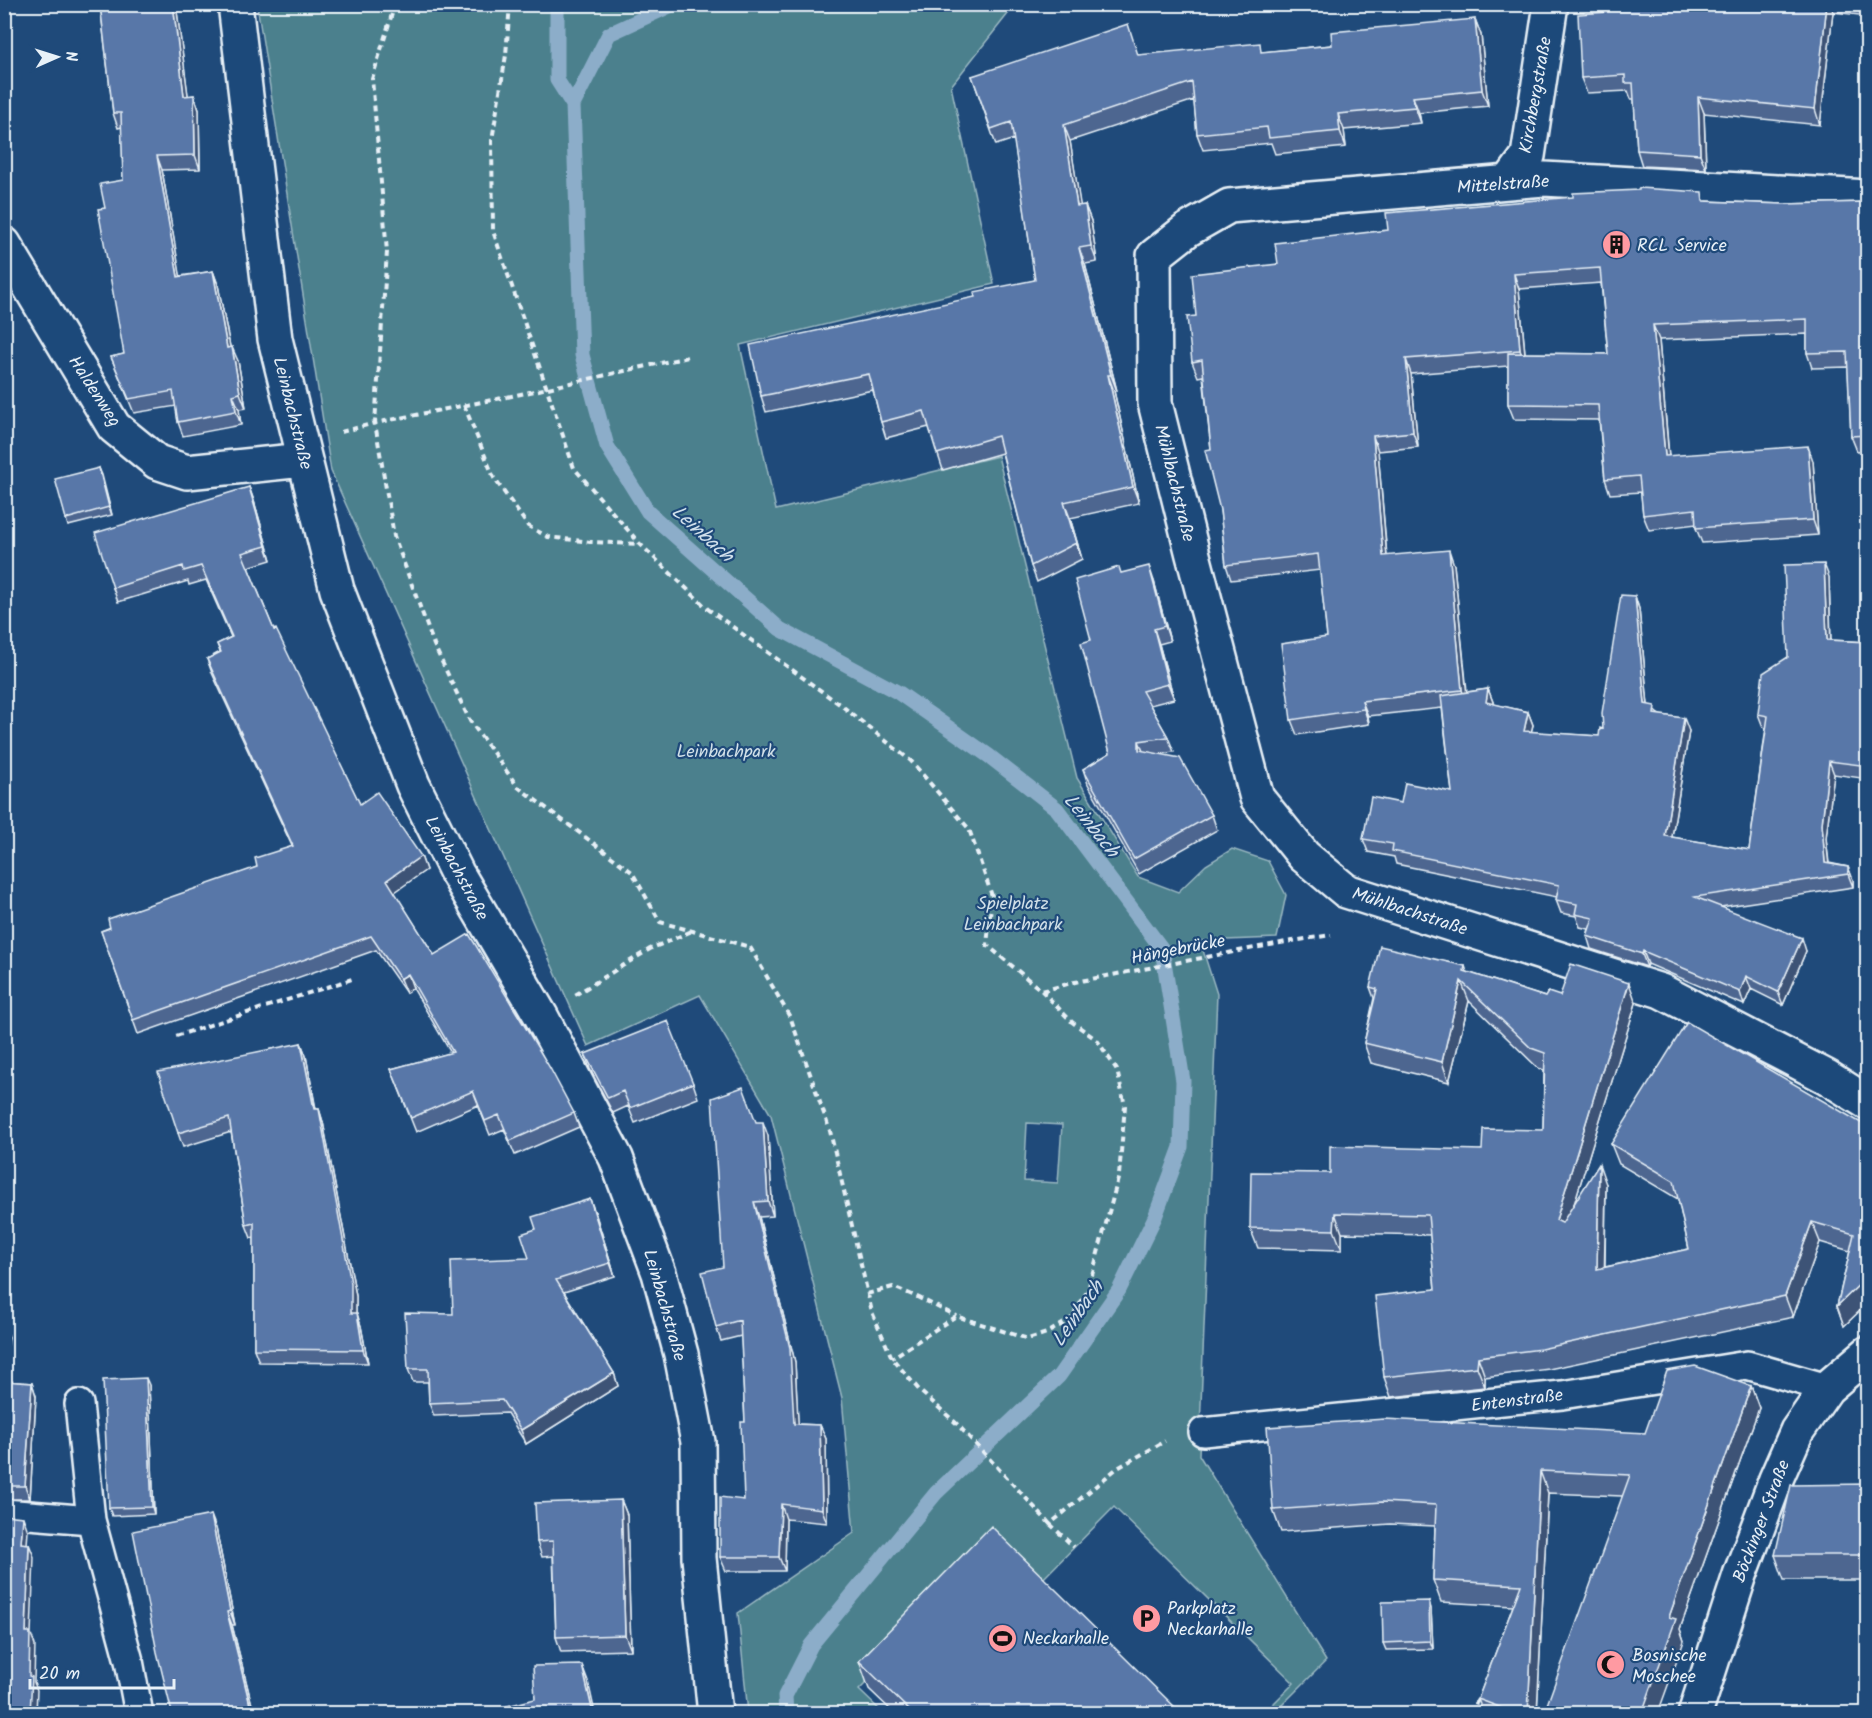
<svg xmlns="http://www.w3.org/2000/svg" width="1872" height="1718" font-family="Kalam,sans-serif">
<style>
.green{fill:#4c808d;stroke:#9ab8c2;stroke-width:1.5;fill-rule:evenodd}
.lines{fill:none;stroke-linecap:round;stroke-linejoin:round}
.stream{stroke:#8cadc9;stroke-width:15}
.lane-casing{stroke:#e8f1f8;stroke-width:32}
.street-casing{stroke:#e8f1f8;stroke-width:38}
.path{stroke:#e8f1f8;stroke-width:4;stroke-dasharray:6 4.5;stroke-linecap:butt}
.lane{stroke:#1f4a7a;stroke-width:27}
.street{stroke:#1f4a7a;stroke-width:33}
.path-bridge{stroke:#e8f1f8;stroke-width:4;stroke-dasharray:6 4.5;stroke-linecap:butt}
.wall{fill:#4d6690;stroke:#e8f1f8;stroke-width:1.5;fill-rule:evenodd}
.shaded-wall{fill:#3e5376;stroke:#e8f1f8;stroke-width:1.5}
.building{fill:#5977a8;stroke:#e8f1f8;stroke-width:1.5}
.labels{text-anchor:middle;stroke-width:4.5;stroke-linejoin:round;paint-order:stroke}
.street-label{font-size:18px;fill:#e8f1f8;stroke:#1f4a7a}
.poi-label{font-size:18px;fill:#e8f1f8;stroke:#1f4a7a;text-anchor:start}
.park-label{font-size:18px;fill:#d1e0e8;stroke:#1f4a7a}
.water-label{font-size:20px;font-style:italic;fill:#d1e0ec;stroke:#1f4a7a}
</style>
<rect width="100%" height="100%" fill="#1f4a7a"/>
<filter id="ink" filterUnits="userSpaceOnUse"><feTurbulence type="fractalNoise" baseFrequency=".0167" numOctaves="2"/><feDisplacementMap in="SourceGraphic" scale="12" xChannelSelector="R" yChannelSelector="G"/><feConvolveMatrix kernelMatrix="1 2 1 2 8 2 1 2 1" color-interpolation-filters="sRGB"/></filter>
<g filter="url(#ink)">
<!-- green -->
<path class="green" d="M257 5H1015L951 86 994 284 740 345 776 510 998 456 1077 778 1138 877 1178 892 1206 865 1232 849 1268 861 1286 895 1277 938 1200 941 1217 994 1199 1455 1326 1661 1274 1713H1264L1294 1683 1114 1507 1034 1588 999 1551 859 1690 883 1713H748L738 1613 854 1533 842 1398 771 1115 700 995 588 1046 331 471ZM1027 1123 1062 1125 1058 1183 1024 1181Z"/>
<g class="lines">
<!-- stream -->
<path class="stream" d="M557 4V80L573 105
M674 4 609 34 573 105 582 355 607 446 648 512 780 629 899 693 989 756 1057 809 1162 949 1183 1081 1181 1147 1155 1217 1119 1290 1059 1376 936 1493 811 1645 785 1696 786 1714"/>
<defs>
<path id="lane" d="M79 1404 91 1520
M1203 1432 1562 1395 1747 1365 1827 1388
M4 1513 91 1520 129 1661 139 1714"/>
<path id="street" d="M235 4 275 339 337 590 413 785 457 873 541 1016 616 1158 659 1273 681 1354 698 1442 699 1558 715 1714
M1509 182 1528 156 1551 4
M1868 197 1544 179 1229 206 1187 230 1154 256 1155 403 1193 555 1257 798 1304 856 1346 891 1661 991 1827 1077 1868 1103
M4 244 114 427 157 462 187 472 303 460
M1695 1714 1740 1575 1776 1479 1797 1431 1827 1388 1868 1353"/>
</defs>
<!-- lane casing -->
<use href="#lane" class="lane-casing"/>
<!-- street casing -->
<use href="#street" class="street-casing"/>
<!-- path -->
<path class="path" d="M395 4 372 79 387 252 375 423 394 536 434 645 470 721 518 787 632 872 660 922 750 947 791 1019 830 1131 872 1312 892 1358 920 1391 956 1423 1050 1524 1116 1469 1165 1441
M510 4 506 55 492 140 493 231 574 468 640 544 708 609 842 706 911 761 969 829 992 896 987 945 1042 991 1072 1022 1097 1040 1117 1070 1125 1106 1119 1175 1088 1290 1071 1319 1047 1333 1028 1339 956 1316 892 1358
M464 405 494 478 528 526 548 537 590 542 639 544
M341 432 375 423 507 397
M1042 991 1075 982 1286 942 1331 935
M575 995 650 949 692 931
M176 1036 355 978
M867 1294 893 1287 915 1296 956 1316
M1050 1524 1074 1547
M1471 1714 1480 1695"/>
<!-- lane -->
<use href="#lane" class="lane"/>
<!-- street -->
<use href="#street" class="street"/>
<!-- path-bridge -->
<path class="path-bridge" d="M507 397 688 357"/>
</g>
<!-- wall -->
<path class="wall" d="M100 4H176L188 96 194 95 199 110 200 169 162 170 180 276 213 271 218 285 230 347 238 361 246 408 239 409 241 425 183 436 178 422 176 406 134 413 111 357 124 354 105 208 123 180 122 127 118 128 113 113Z
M1605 4H1868V16L1833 12 1820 125 1704 113 1706 169 1642 166 1637 150 1634 99H1631L1628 91 1587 93 1581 78 1606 12Z
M1475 19 1481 35 1488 106 1419 113 1421 123 1344 130 1346 147 1275 154 1271 143 1203 150 1197 134 1194 100 1070 141 1080 206 1085 205 1091 221 1097 262 1085 264 1117 391H1114L1139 503 1070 518 1082 559 1037 582 1031 566 1002 453 943 470 929 427 886 438 881 422 873 390 766 412 761 396 975 297 1035 280 1014 139 996 145 972 76 1139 55 1263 52 1332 45Z
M1706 201 1783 204 1868 202V450L1857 451 1851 436 1848 367 1812 368 1807 353V334L1659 340 1669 456 1813 461 1818 535 1702 543 1696 528V524L1649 530 1643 515 1641 492 1610 494 1605 479 1599 420 1514 419 1508 404V366L1411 374 1418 447 1378 451 1387 556 1454 565 1467 692 1488 689 1493 702V704L1528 712 1533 725 1531 732 1599 736 1603 729 1635 596 1639 609 1648 705 1658 714 1689 731 1672 837 1749 850 1766 728 1763 727 1758 714 1788 657 1829 577 1831 640 1868 642V779L1834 774 1826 838 1829 863 1848 867 1853 880V887L1721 907 1806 951 1783 1005 1751 989 1744 1005 1648 964 1647 967 1591 949 1587 936 1589 929 1580 927 1576 916 1561 913 1556 900 1557 897 1396 864 1394 857 1368 852 1363 839 1401 803 1452 792 1442 708 1368 716 1369 724 1297 735 1291 720 1327 637 1320 570 1231 580 1226 565 1220 510 1211 449 1203 376 1198 377 1192 362 1196 316 1278 264ZM1601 283 1608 354 1525 353 1519 289Z
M99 468 112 515 68 526 66 519Z
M249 487 254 501 271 560 248 567 274 630 360 804 421 856 426 870 394 892 434 955 574 1113 579 1127 515 1155 504 1129 490 1135 478 1105 416 1132 391 1069 451 1053 413 988 406 993 376 950 138 1034 101 931 257 867 292 846 212 673 207 659 220 652 217 644 231 637 206 580 189 585 188 581 118 602 113 588Z
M1121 573 1154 581 1170 641 1159 644 1174 699 1150 705 1168 737 1174 752 1160 754 1212 815 1217 830 1139 874 1088 784 1083 769 1110 753 1091 640Z
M1465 966 1467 972 1545 997 1560 996 1636 1003 1574 1204 1606 1184 1605 1267 1689 1249 1678 1199 1619 1164 1611 1144 1868 1127V1303L1844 1326 1837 1306 1850 1251 1820 1242 1793 1317 1549 1369 1485 1377V1387L1391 1397 1384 1377 1435 1289 1430 1235 1342 1233V1250L1258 1248 1250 1228 1330 1173 1482 1150 1543 1130 1544 1070 1538 1068 1469 1001 1449 1082 1371 1063 1364 1043 1374 998 1370 987Z
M301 1043 306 1056 316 1109H319L323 1122 356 1296V1313L361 1326 368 1363 259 1362 254 1349V1237L251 1238 246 1225 231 1132 183 1147 178 1133Z
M585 1054 693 1083 698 1098 635 1123 628 1106 613 1113 590 1069Z
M768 1136 773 1216 759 1217 795 1362 798 1424 820 1425 826 1439 827 1523 786 1519 785 1571H726L720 1557 744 1500 745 1422 741 1336 721 1341 716 1327 723 1267Z
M595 1212 615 1276 564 1292 614 1373 618 1386 526 1444 507 1413 434 1416 429 1403 428 1382H413L408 1369 453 1314 529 1258Z
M4 1381 32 1383 36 1396 30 1499H4Z
M149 1385 154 1514 112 1516 109 1508Z
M1751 1386 1759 1408 1680 1629 1684 1641 1622 1496 1548 1493 1537 1713H1483L1478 1699 1513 1606 1441 1602 1433 1580 1435 1526 1390 1524 1281 1532 1273 1510 1645 1433Z
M1868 1484V1580H1784L1775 1555Z
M621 1500 627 1515 631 1650 561 1652 556 1637 553 1556 542 1557 537 1542Z
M216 1528 235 1625H232L254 1713H172Z
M1429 1601 1431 1609 1433 1649 1386 1650 1383 1643Z
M859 1661 1181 1713H894L869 1689Z"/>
<!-- shaded-wall -->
<path class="shaded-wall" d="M173 4H176L190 110 184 96Z
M1827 4H1831L1833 12 1820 125 1815 109Z
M1475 19 1481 35 1488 106 1482 90Z
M194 95 199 110 200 169 195 155Z
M1413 97 1419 113 1421 123 1415 107Z
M1698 97 1704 113 1706 169 1700 154Z
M1338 114 1344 130 1346 147 1340 131Z
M1064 125 1070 141 1083 222 1077 206Z
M157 156 162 170 183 291 178 277Z
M1085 205 1091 221 1097 262 1091 246Z
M1079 248 1085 264 1117 391 1111 375Z
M213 271 218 285 233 362 227 348Z
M1514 274 1519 289 1526 365 1520 350Z
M1653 325 1659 340 1670 471 1665 456Z
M232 347 238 361 246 408 240 393Z
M1406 359 1411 374 1418 447 1413 432Z
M1108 375 1114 391 1139 503 1133 487Z
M233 395 239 409 241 425 236 411Z
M1373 436 1378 451 1388 571 1383 556Z
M1808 446 1813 461 1818 535 1813 520Z
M99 468 102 475 112 515 109 507Z
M249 487 254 501 271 560 266 546Z
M1064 502 1070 518 1082 559 1076 543Z
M1449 550 1454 565 1468 706 1462 690Z
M1824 564 1829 577 1831 653 1827 640Z
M1149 566 1154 581 1170 641 1165 626Z
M1635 596 1639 609 1649 717 1645 704Z
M1154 629 1159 644 1174 699 1168 684Z
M1488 689 1493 702 1491 715 1486 702Z
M1362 701 1368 716 1369 724 1364 709Z
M1528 712 1533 725 1528 744 1524 731Z
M1684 718 1689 731 1670 849 1665 836Z
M1139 741 1145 756 1139 750Z
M1829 761 1834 774 1826 838 1830 876 1825 863 1822 824Z
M421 856 426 870 392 894 387 880Z
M1848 867 1853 880V887L1848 874Z
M1802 938 1806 951 1783 1005 1778 992Z
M1643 951 1648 964 1647 967 1642 954Z
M408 974 413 988 406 993 400 979Z
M1746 976 1751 989 1744 1005 1740 992Z
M1461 981 1469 1001 1449 1082 1442 1062Z
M1629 983 1636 1003 1563 1240 1556 1220Z
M301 1043 306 1056 318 1122 314 1109Z
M319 1109 323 1122 356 1296V1326L351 1313Z
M763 1122 768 1136 773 1216 768 1201Z
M1599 1164 1606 1184 1604 1289 1597 1269Z
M590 1199 595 1212 615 1276 610 1263Z
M754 1202 759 1217 795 1362 799 1438 794 1424Z
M1335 1213 1342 1233V1250L1334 1230Z
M1812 1222 1820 1242 1793 1317 1785 1296Z
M4 1275 6 1281 4 1296Z
M1868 1276V1303L1844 1326 1837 1306Z
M357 1313 361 1326 368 1363 363 1350Z
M4 1326 9 1337 4 1364Z
M1478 1357 1485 1377V1387L1477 1367Z
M614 1373 618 1386 526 1444 521 1430Z
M146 1378 149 1385 154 1514 152 1507Z
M32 1383 36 1396 30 1499 25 1486Z
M1751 1386 1759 1408 1680 1629 1684 1641 1658 1713H1642L1669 1617Z
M820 1425 826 1439 827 1523 822 1509Z
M1540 1471 1548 1493 1537 1713H1528Z
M621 1500 627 1515 631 1650 625 1635Z
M781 1504 786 1519 785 1571 779 1557Z
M211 1515 216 1528 235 1625 230 1611Z
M23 1517 28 1531 26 1557 21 1543Z
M29 1544 34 1557 31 1634 35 1645 34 1682 37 1690 36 1713H30L26 1632Z
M1429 1601 1431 1609 1433 1649 1430 1641Z
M227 1612 232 1625 254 1713H252Z
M582 1665 588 1681 595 1713H593Z"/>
<!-- building -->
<path class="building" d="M100 4H173L184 96 194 95 195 155 157 156 178 277 213 271 227 348 232 347 240 393 233 395 236 411 178 422 173 391 129 399 111 357 124 354 98 209 105 208 100 184 123 180 121 113H113Z
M1605 4H1827L1815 109 1698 97 1700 154 1637 150 1633 83H1625V75L1581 78 1578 14 1606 12Z
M1475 19 1482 90 1413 97 1415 107 1338 114 1340 131 1269 138 1267 127 1197 134 1192 82 1064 125 1077 206 1085 205 1091 246 1079 248 1111 375H1108L1133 487 1064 502 1076 543 1031 566 998 436 937 454 924 411 881 422 869 374 761 396 750 345 975 297 974 292 1035 280 1011 122 991 129 972 76 1128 24 1138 55 1260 43 1261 52 1332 45 1331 32Z
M1639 188 1702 192 1703 201 1783 204 1868 202V435L1851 436 1847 352 1807 353V319L1653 325 1665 456 1808 446 1813 520 1696 528 1695 509 1643 515 1639 476 1605 479 1598 405 1508 404V353L1608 354 1600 268 1514 274 1520 350 1406 359 1413 432 1373 436 1383 556 1449 550 1462 690 1362 701 1364 709 1291 720 1281 644 1327 637 1318 554 1226 565 1220 510 1205 450 1211 449 1202 360 1192 362 1187 317 1196 316 1192 274 1278 264 1275 243 1388 230 1386 213 1573 197V193L1639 190Z
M99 468 109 507 66 519 55 479Z
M249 487 266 546 242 553 274 630 276 629 360 804 377 792 421 856 387 880 434 955 469 934 550 1068 574 1113 510 1141 499 1115 485 1121 473 1091 411 1118 391 1069 453 1052 408 974 400 979 371 936 133 1020 101 931 110 928 108 919 257 867 255 858 293 846 207 659 221 652 217 644 232 637 201 566 184 571 183 566 113 588 95 533Z
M1824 564 1827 640 1868 642V766L1829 761 1822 824 1825 863 1848 867V874L1695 897 1802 938 1778 992 1746 976 1740 992 1643 951 1642 954 1587 936 1593 918 1575 914 1577 904 1556 900 1559 885 1392 851 1393 844 1363 839 1371 797 1401 803 1405 783 1452 792 1441 696 1488 689 1486 702 1528 712 1524 731 1599 736 1600 728 1603 729 1602 713 1621 595 1635 596 1645 704 1655 706 1654 714 1684 718 1665 836 1749 850 1768 716 1758 714 1763 673 1788 657 1784 565Z
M1149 566 1165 626 1154 629 1168 684 1142 691 1168 737 1139 741V750L1180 758 1212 815 1134 859 1083 769 1110 753 1081 643 1091 640 1075 580 1119 567 1121 573Z
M1380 946 1465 966 1464 971 1545 997 1548 992 1560 996 1571 964 1629 983 1556 1220 1562 1223 1599 1164 1597 1269 1689 1249 1674 1181 1611 1144 1687 1022 1868 1127V1276L1837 1306 1854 1234 1812 1222 1785 1296 1541 1349 1478 1357 1477 1367 1384 1377 1375 1296 1435 1289 1428 1215 1335 1213 1334 1230 1250 1228 1251 1172 1330 1173V1146L1482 1150 1483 1129 1543 1130 1545 1053 1531 1048 1461 981 1442 1062 1364 1043 1377 989 1370 987Z
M668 1021 693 1083 630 1108 623 1091 608 1098 585 1054Z
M301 1043 314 1109H319L351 1283V1313H357L363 1350 254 1349V1223L246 1225 229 1118 178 1133 158 1072Z
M743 1087 756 1122H763L768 1201 754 1202 790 1348 794 1424 820 1425 822 1509 781 1504 779 1557H720V1497L744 1500 741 1422H745L740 1320 716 1327 702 1272 723 1267 712 1098Z
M590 1199 610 1263 556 1280 614 1373 521 1430 502 1400 429 1403 428 1369H408L405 1313 453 1314 451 1261 529 1258 521 1234 536 1229 532 1217Z
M1695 1366 1751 1386 1669 1617 1676 1619 1642 1713H1544L1630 1475 1540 1471 1528 1713H1515L1478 1699 1521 1585 1433 1580 1436 1505 1382 1502 1273 1510 1267 1427 1385 1419 1645 1433 1667 1371Z
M146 1378 152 1507 109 1508 103 1380Z
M4 1381 32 1383 25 1486H4Z
M1868 1484V1555H1775L1791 1485Z
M621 1500 625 1635 556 1637 553 1541 537 1542 535 1503Z
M4 1515 23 1517 21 1543 29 1544 26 1632H30L29 1676 32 1677 30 1713H4Z
M211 1515 230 1611 227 1612 252 1713H172L157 1652 133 1531Z
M991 1526 1181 1713H912L859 1661Z
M1429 1601 1430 1641 1383 1643 1382 1602Z
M582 1665 593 1713H509L507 1706 535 1699 533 1666Z"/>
</g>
<!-- icons -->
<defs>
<symbol id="building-disc" viewBox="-11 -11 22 22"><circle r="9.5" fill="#ff9aa2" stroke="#1f4a7a"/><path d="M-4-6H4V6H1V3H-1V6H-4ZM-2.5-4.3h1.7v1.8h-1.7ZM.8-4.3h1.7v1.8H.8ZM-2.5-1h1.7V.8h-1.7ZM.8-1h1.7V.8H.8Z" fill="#111"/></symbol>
<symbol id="parking-disc" viewBox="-11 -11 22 22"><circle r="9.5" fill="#ff9aa2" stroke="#1f4a7a"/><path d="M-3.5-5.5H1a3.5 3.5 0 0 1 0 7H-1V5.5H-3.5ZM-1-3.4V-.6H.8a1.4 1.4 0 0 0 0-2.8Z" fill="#111"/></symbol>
<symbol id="stadium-disc" viewBox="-11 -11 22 22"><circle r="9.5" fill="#ff9aa2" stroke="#1f4a7a"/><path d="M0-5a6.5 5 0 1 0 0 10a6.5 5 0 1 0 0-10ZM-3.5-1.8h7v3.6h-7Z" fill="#111"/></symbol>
<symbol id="mosque-disc" viewBox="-11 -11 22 22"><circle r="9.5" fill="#ff9aa2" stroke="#1f4a7a"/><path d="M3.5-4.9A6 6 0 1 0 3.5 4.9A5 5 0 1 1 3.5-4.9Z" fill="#111"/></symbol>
</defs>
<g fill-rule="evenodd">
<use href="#building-disc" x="1600" y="228" width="33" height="33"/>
<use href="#parking-disc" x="1130" y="1602" width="33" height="33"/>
<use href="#stadium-disc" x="986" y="1622" width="33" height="33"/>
<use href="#mosque-disc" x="1594" y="1648" width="33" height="33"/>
</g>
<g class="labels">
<!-- street labels -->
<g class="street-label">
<text transform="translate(1535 95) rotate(-80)" y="6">Kirchbergstraße</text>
<text transform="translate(1503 184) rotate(-4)" y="6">Mittelstraße</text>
<text transform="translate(95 391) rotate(57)" y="6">Haldenweg</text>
<text transform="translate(293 413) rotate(76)" y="6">Leinbachstraße</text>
<text transform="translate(1175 483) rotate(76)" y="6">Mühlbachstraße</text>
<text transform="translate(457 868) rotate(62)" y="6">Leinbachstraße</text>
<text transform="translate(1410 911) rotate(18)" y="6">Mühlbachstraße</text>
<text transform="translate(1178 949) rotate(-11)" y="6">Hängebrücke</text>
<text transform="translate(665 1305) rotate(74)" y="6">Leinbachstraße</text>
<text transform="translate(1517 1400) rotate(-7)" y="6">Entenstraße</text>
<text transform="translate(1761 1521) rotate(-69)" y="6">Böckinger Straße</text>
</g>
<!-- poi labels -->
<g class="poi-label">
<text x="1637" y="251">RCL Service</text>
<text x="1167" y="1614">Parkplatz<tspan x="1167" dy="21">Neckarhalle</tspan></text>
<text x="1023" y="1644">Neckarhalle</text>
<text x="1632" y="1661">Bosnische<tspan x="1632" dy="21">Moschee</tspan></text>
</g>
<!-- park labels -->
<g class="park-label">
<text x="726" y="757">Leinbachpark</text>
<text x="1013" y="909">Spielplatz<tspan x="1013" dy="21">Leinbachpark</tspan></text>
</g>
<!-- water labels -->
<g class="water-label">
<text transform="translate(703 533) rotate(42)" y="7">Leinbach</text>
<text transform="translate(1092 825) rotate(51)" y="7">Leinbach</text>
<text transform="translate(1077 1313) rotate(-55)" y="7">Leinbach</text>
</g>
</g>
<!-- margin -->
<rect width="1872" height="1718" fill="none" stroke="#1f4a7a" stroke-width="24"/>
<rect x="12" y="12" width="1848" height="1694" fill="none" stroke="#e8f1f8" stroke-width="2" filter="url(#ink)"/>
<!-- north arrow -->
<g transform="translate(57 57) rotate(87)" stroke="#1f4a7a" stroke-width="4.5" paint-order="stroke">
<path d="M0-4.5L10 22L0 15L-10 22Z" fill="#e8f1f8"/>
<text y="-9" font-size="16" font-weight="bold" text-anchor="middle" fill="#e8f1f8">N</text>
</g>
<!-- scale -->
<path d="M30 1679v9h144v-9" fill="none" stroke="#e8f1f8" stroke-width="3"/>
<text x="39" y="1679" font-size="18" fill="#e8f1f8" stroke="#1f4a7a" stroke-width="4.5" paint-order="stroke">20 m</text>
</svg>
